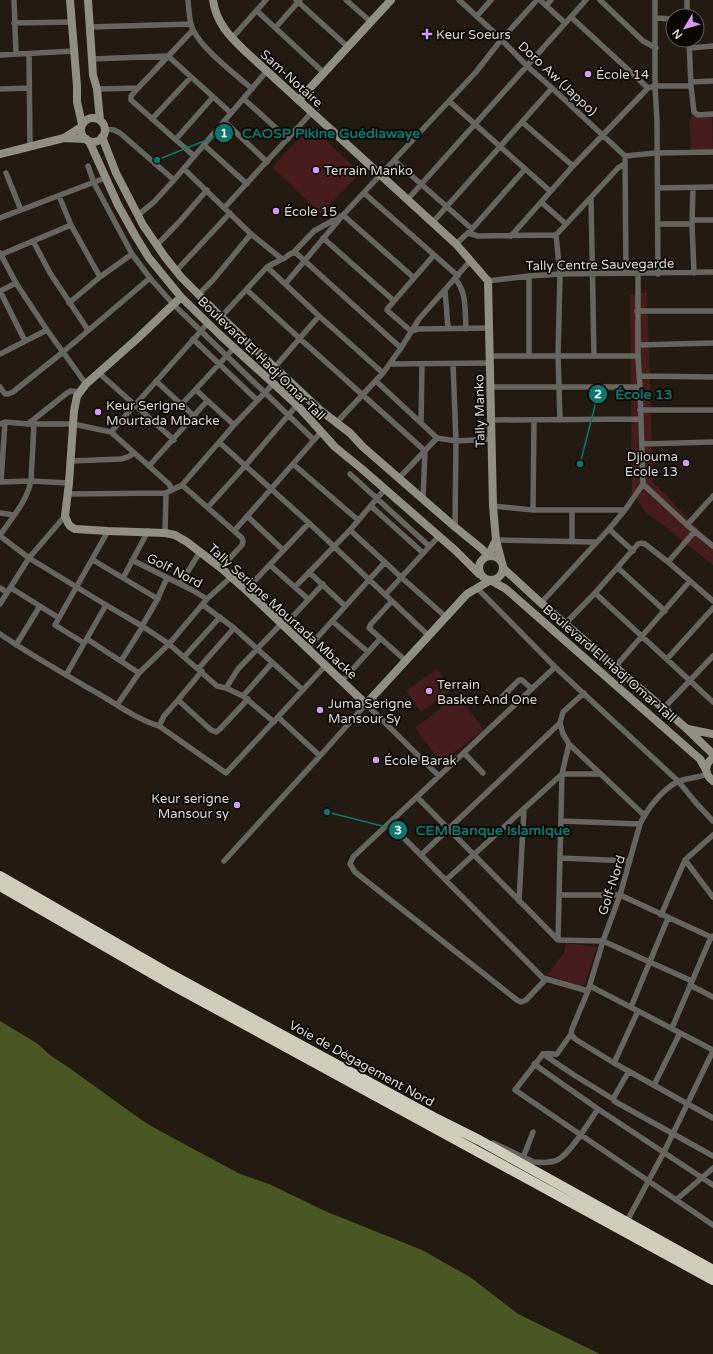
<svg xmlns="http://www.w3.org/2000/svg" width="713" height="1354" font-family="'Varela Round',sans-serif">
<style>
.green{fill:#461d1b}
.water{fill:#495723}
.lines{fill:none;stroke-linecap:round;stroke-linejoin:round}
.street{stroke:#66655f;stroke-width:5.5}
.secondary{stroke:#918f84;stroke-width:8}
.highway{stroke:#d0ccbc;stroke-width:10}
.poi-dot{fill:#d69bf9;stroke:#0a0704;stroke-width:1.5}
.labels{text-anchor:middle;stroke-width:3.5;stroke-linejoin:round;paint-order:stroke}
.poi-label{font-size:13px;fill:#ddd8d1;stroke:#0a0704;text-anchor:start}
.street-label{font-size:13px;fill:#ddd8d1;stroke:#0a0704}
.leader{fill:none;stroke:#0f766e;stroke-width:1.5}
.callout-dot{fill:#0f766e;stroke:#0a0704;stroke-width:1.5}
.mark-label{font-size:12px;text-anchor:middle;font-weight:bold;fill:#fff}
.callout-label{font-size:14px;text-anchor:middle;font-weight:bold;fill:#0f766e;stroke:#0a0704;stroke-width:3.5;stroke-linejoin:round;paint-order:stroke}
</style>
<rect width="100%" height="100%" fill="#231b11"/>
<!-- green -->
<path class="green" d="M712 115 713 152 691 153 689 122 692 116Z
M311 126 360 173 321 214 272 167Z
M647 292 653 482 713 544V565L646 512 632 493 630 295Z
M437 669 451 690 421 712 406 691Z
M458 695 484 730 441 762 415 728Z
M566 943 597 947 584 985 579 986 547 975 564 953Z"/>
<!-- water -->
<path class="water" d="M0 1021 38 1044 51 1056 68 1067 143 1121 160 1131 240 1174 269 1184 325 1211 422 1250 470 1277 518 1314 600 1354H0Z"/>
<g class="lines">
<!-- street -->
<path class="street" d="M14 0 16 54
M188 0C189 10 189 22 193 30 204 51 234 73 252 89
M296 0 348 47
M346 0 371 22
M459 0 496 34 527 66 552 88 625 156
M540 0 565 23
M600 0 643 41 656 48
M655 0V86L657 121 658 274
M687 0V16
M546 6 551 0
M257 11 324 73
M477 16 491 0
M571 17 648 88
M656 18 673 19
M14 23 72 22
M90 27 191 24
M276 27 300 0
M193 30 138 88 131 96V100L194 156
M232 38 266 0
M689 40 691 86 694 112 698 115 713 114
M690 48 713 46
M29 54 30 146
M0 55 74 51
M92 59 168 56 231 113
M691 82 713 81
M0 89 29 88
M97 89 138 88
M244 99 288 139
M449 101 550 191
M152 119 191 77
M224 121 267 162
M522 122 573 166
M104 129 114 130 120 133 174 180
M176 139 213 97
M204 145 247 184
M625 156 626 273
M625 156 656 153 713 152
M395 161 472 229
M88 166 94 183 132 254 150 278 173 304 314 440
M184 169 251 234 282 259C287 259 289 251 296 253L401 348
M6 173 21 210
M658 188 713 187
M693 188 692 224 694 273
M364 193 458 276
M59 196 71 225 100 277
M591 198 594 356
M408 199 586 0
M541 202 566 224
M225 207 312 112
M138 215 154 202 174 180 266 72
M0 218 105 178
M692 220H713
M433 222 552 88
M658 224H692
M468 233 478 236 556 235
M511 236 573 166 648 88 655 86H691
M323 238 393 300
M33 241 50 273 88 330
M456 244 472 229 525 169
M157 245 180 221 207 190
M0 253 16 283 47 330 86 384
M293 253 314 231 343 215 413 277
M0 255 71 225
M267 267 319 316 383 373
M176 271 230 213
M529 276V355
M455 279C467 291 465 313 466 329
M488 281 529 276 560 274 713 272
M286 283 343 215 476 72 501 40 537 0
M247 290C305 345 366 397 425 451L423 499
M445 290 448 328
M0 291 25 341
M0 291 16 283
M198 295 213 280 251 234
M69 303 100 277 132 254
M637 311H713
M221 317 267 267 282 259
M411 331 389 312 387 310 388 308 434 255
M411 331 418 329 489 328
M193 339 257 400
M638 345 713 343
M0 354 47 330
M490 356H638
M390 364 490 363
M453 364 456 441 455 527
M275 367 319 316
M99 373 174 440
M639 376 713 377
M156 381 194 416
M376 381 437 438 456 441 492 439
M0 387 5 394H8L13 392 63 352 150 278
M491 387H640
M196 390 234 425
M182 404 234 348
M640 410H713
M491 420 641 419
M560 420 558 356 560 274 556 235 618 168 625 164
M337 422 383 373 401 348 419 319 471 260
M421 423 422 364
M0 424 5 422 28 424H73L111 432 169 484 172 490
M28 424 67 393 71 391 80 392
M111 432 208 323
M220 443 309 523 429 636
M642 444 713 442
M71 461 121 459 128 457 134 453
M293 464 358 520
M149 466 207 401
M350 474 429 546
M399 478 437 438
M0 482 31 481 69 483
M1 482 5 422
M643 484 687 525 713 546
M182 485 242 538 243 542 242 545 221 568
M68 494 166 493 182 485 234 425 273 384
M371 506 423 553
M493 506 533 510H625
M208 507 245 466 297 405
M533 510 534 420
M0 513 14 515
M247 516 283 550
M687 525 713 496
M609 529 633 551
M235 530 321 432
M350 530 401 577 446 617
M165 533 166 493
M0 535C12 518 27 501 31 481L34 424
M0 536 29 558 106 605 142 626 169 644 217 686 226 688 243 696 274 722
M496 540 595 542
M572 542V510
M93 560 158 599
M132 560 192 590 207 599
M668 562 695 531
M270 565 308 599
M618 568 665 611
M309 572 345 606
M123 578 148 531
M180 584 200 552
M295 587 350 530 385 489
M0 588 7 592
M11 588 59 618
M477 588 555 667 678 781 697 804 713 821
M246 590 309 523
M595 593 713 702
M386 594 439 536
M392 601 371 624 369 628 406 661
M541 603 609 529 625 510 643 484 640 387 638 356V273
M0 604 29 558 65 516
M203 605 234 628 303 690
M332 621 368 652
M565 624 595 593 638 544 641 543 645 544 668 562 713 601
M142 626 156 602 167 578
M283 627 323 584
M0 634C32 656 66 675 99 694 119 706 137 719 159 726L226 773 325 666
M87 639 139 673
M84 643 55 625 108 531
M16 645 40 606
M307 649 385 562
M184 657 220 617
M667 659 713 608
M121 661 143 626
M615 667 690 581
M198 669 234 628
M66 675 106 605
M342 681 380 639
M226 688 238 669 281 624
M243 696 272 663
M178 700 211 730 216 732 220 729 248 699
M499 700 519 680H522L532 689
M117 705 139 673 169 644 207 599 231 577
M663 709 713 656
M278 717 320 756 366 704 439 776
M560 723 563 734 569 744 644 815
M159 726 164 716 178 700 202 671
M464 753 483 773
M707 774C698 778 686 778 677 782 662 790 647 809 640 824L620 895 603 941 588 991 572 1029 571 1034 557 1054C552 1055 548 1052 543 1054L515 1090 713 1225
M417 797 558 940 603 941 692 981
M561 821 640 824
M389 823 543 978 588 991
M421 855 560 723 563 712 584 693
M560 858 630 861
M685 860 713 897
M224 861 320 756
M446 880 562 774H601
M559 895H620L713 938
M519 901 524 810
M661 915 685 860 713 835
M558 940 562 774 569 744
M546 979 526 1000 521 1002 517 1000 355 872 350 864 353 857 555 667
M690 985 713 997
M590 986 713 1050
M631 1007 668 918
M672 1028 711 937 713 936
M571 1034 575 1039 614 1063 713 1118
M543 1054 574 1075 613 1099
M614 1063 638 1011
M534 1064 598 1109 713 1185
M629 1071 614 1097V1101L713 1156
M654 1085 680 1033
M493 1143 534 1162C543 1163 552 1163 559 1159 572 1151 589 1122 598 1109
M523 1158 533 1132
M676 1200 713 1168
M627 1221 664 1152 713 1051"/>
<!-- secondary -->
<path class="secondary" d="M70 0 77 86V102L82 124
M88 0 93 75 97 89 100 120
M213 0C216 22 229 36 245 51L456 244 488 281 493 506 496 540 502 563
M299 100 391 0
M81 130a12 12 0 1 1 24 0a12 12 0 1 1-24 0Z
M102 137 116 173 143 225 165 257 181 277 221 317 320 410 350 433 363 447 455 527 482 549 488 556 496 540
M64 138 86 139
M89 141 118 205 136 237 149 258 181 297 220 335 297 405 335 447 362 469 456 551 479 574
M0 154 64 138 81 127
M181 297 138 338 86 384 77 396 74 411 69 483 65 516 68 523 70 526 75 529 108 531 165 533 175 535 187 542 221 568 246 590 366 704 467 594 489 581
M479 568a12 12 0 1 1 24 0a12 12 0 1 1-24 0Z
M503 568 541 603 686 728 713 754
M492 581 506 589 693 753 700 759 706 770
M688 729 713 734
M713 758C704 764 704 774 713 781"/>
<!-- highway -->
<path class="highway" d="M0 876 170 974 433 1117 479 1140 713 1270
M0 886 165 981 713 1280"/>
</g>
<!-- markers -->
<g class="poi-dot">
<path d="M425 28h4v4h4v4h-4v4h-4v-4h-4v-4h4z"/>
<circle cx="588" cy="74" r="4"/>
<circle cx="316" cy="170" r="4"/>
<circle cx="276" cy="211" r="4"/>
<circle cx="98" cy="412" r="4"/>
<circle cx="686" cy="463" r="4"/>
<circle cx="429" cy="691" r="4"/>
<circle cx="320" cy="710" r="4"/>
<circle cx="376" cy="760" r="4"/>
<circle cx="237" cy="805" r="4"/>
</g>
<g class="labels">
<!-- poi labels -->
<g class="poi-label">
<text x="436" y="39">Keur Soeurs</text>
<text x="596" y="79">École 14</text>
<text x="324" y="175">Terrain Manko</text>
<text x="284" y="216">École 15</text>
<text x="106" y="410">Keur Serigne<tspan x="106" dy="15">Mourtada Mbacke</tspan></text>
<text x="678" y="461" text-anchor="end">Djiouma<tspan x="678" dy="15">Ecole 13</tspan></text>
<text x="437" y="689">Terrain<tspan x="437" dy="15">Basket And One</tspan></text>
<text x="328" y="708">Juma Serigne<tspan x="328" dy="15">Mansour Sy</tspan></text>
<text x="384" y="765">École Barak</text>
<text x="229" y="803" text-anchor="end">Keur serigne<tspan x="229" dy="15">Mansour sy</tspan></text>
</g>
<!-- street labels -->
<g class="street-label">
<text transform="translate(292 78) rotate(42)" y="5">Sam-Notaire</text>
<text transform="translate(558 78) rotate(43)" y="5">Doro Aw (Jappo)</text>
<text transform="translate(600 264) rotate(-1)" y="5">Tally Centre Sauvegarde</text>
<text transform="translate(262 358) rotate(44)" y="5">Boulevard El Hadj Omar Tall</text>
<text transform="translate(479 411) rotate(-91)" y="5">Tally Manko</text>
<text transform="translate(175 570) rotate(27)" y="5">Golf Nord</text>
<text transform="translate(283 611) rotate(42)" y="5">Tally Serigne Mourtada Mbacke</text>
<text transform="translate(610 663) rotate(41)" y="5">Boulevard El Hadj Omar Tall</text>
<text transform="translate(611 885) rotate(-72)" y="5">Golf-Nord</text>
<text transform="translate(362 1063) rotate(29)" y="5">Voie de Dégagement Nord</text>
</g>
</g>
<!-- callouts -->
<path class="leader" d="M157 160L224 133M580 464L598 394M327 812L398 830"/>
<g class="callout-dot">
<circle cx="157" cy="160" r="4"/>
<circle cx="580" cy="464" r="4"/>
<circle cx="327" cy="812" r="4"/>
<circle cx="224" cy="133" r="10"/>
<circle cx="598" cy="394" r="10"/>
<circle cx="398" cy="830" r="10"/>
</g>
<g class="mark-label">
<text x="224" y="137">1</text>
<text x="598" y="398">2</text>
<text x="398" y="834">3</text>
</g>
<g class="callout-label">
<text x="331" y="138">CAOSP Pikine Guédiawaye</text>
<text x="644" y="399">École 13</text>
<text x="493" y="835">CEM Banque Islamique</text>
</g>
<!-- north arrow -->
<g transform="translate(685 28) rotate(232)"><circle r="19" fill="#0a0704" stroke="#5e5b56"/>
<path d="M0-3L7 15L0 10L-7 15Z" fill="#d69bf9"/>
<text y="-6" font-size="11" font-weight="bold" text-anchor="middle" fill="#ddd8d1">N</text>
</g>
</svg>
